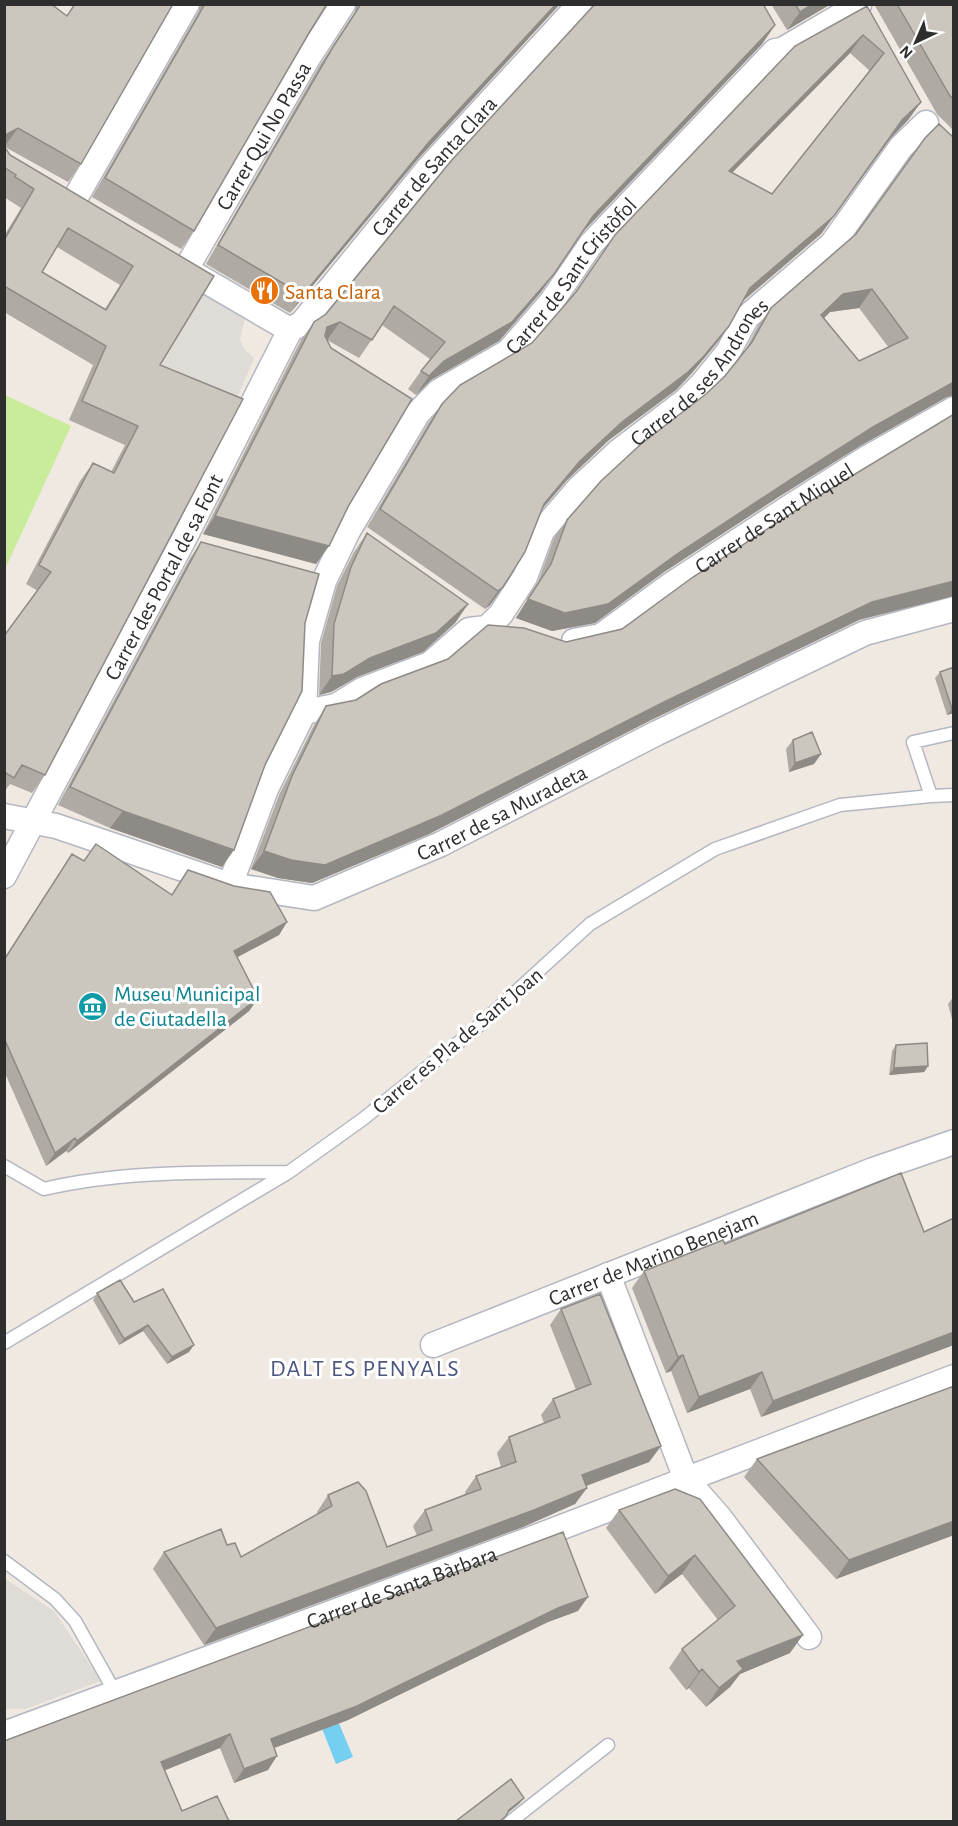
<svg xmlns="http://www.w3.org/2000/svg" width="958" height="1826" font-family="'Alegreya Sans',sans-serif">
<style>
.pitch{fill:#c9ec9a}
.plaza{fill:#dfdcd8}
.water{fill:#75cff0}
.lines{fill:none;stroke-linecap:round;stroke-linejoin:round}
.lane-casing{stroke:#b4b7c1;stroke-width:15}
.street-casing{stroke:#b4b7c1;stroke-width:27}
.lane{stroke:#fff;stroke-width:12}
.street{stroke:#fff;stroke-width:24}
.wall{fill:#afaba4;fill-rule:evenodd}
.shaded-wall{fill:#8e8b86}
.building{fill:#cbc7bf;stroke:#8e8b86;stroke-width:1.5;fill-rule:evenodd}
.labels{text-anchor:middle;stroke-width:6;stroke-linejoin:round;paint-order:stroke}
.street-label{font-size:22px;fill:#2e2e2e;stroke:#fff}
.food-label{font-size:22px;fill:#c56008;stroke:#fff;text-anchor:start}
.culture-label{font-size:22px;fill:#0d838f;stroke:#fff;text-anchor:start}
.neighbourhood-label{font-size:24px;letter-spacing:1.5px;fill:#4d5680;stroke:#fff}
</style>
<rect width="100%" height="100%" fill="#efe9e1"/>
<!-- pitch -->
<path class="pitch" d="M5 395 71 426 7 565 4 564Z"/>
<!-- plaza -->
<path class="plaza" d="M204 294 245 318 240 339 245 350 254 358 230 415 151 383Z
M4 1578 54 1611 101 1681 25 1709H5Z"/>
<!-- water -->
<path class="water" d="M338 1721 353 1757 336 1764 323 1731V1726Z"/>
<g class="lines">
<defs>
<path id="lane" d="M954 733 913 742 931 796 954 795
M4 1166 44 1189C124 1170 207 1173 288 1172
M4 1343 289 1172 363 1119 474 1030 590 924 715 849 840 805 931 796
M4 1561 55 1599 75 1621 116 1694
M510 1822 608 1745"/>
<g id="street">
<path d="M73 202 187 4"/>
<path d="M182 267 290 330"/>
<path id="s1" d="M186 269 308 58 343 4"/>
<path id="s2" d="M290 330 302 323 427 170 580 4"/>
<path id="s3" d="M574 641 601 636 672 584 788 508 867 458 954 409"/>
<path id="s4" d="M304 712 336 706 362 690 430 664 469 630 487 628 501 614 525 577 542 531 578 489 619 451 685 401 702 384 728 352 747 317 832 244 901 147 926 123"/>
<path id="s5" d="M4 816 56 826 230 885 314 898 441 844 657 733 865 633 954 609"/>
<path id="s6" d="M4 876 183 541 290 330"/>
<path id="s7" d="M230 885 266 789 304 712 307 641 324 581 348 531 418 413 438 392 508 352 552 301 591 244 775 51 782 50 859 5"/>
<path d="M608 1275 686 1479 720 1518 809 1637"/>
<path id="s8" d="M433 1345 873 1170 954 1142"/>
<path id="s9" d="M4 1734 528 1540 954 1377"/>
</g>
</defs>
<!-- lane casing -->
<use href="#lane" class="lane-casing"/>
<!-- street casing -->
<use href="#street" class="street-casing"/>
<!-- lane -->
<use href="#lane" class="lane"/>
<!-- street -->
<use href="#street" class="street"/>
</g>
<!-- wall -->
<path class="wall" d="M4 4 81 164 68 182 5 147 10 155 214 276 160 365 45 775 32 793 10 784 4 792V636L38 591 26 584 80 481 93 463 111 472 125 445 69 420 93 365 4 312V236L21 208 4 197ZM57 247 120 285 105 309 42 272Z
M199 4H327L309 33 194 231 181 249 92 197 199 11Z
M355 4H560L417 160 290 313 206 264 320 65 355 12Z
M593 4H763L775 25 762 44 581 233 541 292 499 341 431 380 416 395 408 389 421 371 430 359 382 325 359 358 327 340 349 505 329 546 316 564 203 534 301 340 314 322 326 314 592 8Z
M771 4H831L787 30Z
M874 4H954V131L937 114Z
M867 6 921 102 908 120 890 139 821 234 742 302 729 326 716 344 691 374 676 390 609 440 567 480 541 510 503 587 490 605 485 609 367 527 429 422 442 404 532 343ZM850 53 870 71 772 194 732 173Z
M954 138V395L947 397 860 446 780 496 664 572 595 623 552 631 516 618 538 582 554 538 567 520 706 394 725 376 744 353 758 326 771 308 856 234ZM859 308 889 348 859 361 824 318 830 312Z
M367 533 468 604 455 623 423 652 357 677 331 692 319 695 321 643 337 586 354 552Z
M201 542 222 867 110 828 58 805 189 560Z
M859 620 651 720 429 834 312 883 278 878 251 869 279 795 314 725 326 706 356 700 566 642 622 629Z
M940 672 954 713 947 715 935 678Z
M793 740 821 754 814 764 789 772 786 749Z
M72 854 84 861 171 895 287 922 279 935 237 957 258 998 249 1011 68 1153 66 1151 46 1166 4 1071V959Z
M954 996V1027L948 1004Z
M896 1045 928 1066 924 1072 889 1075 892 1051Z
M924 1232 761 1417 750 1389 687 1413 671 1371 666 1373 632 1288 644 1271 725 1244Z
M97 1293 134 1302 189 1352 167 1364 143 1331 119 1345 93 1300Z
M561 1309 661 1446 649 1462 586 1486 575 1504 523 1527 204 1645 153 1569 164 1552 227 1545 241 1557 318 1514 317 1512 328 1495 387 1547 417 1536 413 1526 425 1510 465 1494V1492L476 1476 501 1467 497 1453 509 1437 544 1423 541 1415 553 1399 576 1390 550 1325Z
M954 1386V1535L836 1579 744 1477 757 1459Z
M675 1489 790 1653 740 1674 730 1687 706 1707 689 1688 686 1690 669 1668 682 1649 718 1620 682 1574 655 1594 606 1528 619 1510Z
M578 1611 548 1622 348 1720 274 1748 268 1770 234 1783 220 1748 165 1770 182 1811 4 1821V1741Z"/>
<!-- shaded-wall -->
<path class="shaded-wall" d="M556 4H560L417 160 290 313 303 295 429 142Z
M813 4H831L787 30 800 12Z
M775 25 762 44 581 234 593 216Z
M863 35 850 53 716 189 729 171Z
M921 102 908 120 890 139 821 234 737 306 750 288 902 120Z
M18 128 4 147V136Z
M554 274 541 292 499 341 431 380 416 395 429 376 444 361Z
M872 289 859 308 830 312 808 334 821 315 843 294Z
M340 322 327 340 314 346 327 327Z
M729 326 716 344 691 374 676 390 609 440 567 480 531 522 544 504 580 461Z
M954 382V395L947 397 860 446 780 496 664 572 595 623 552 631 516 618 528 599 677 554 793 478 873 427Z
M215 516 329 546 316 564 203 534Z
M954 581V596L859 620 651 720 429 834 312 883 278 878 251 869 264 851 664 702 872 602Z
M503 587 490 605 485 609 498 591Z
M468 604 455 623 423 652 357 677 331 692 319 695 332 676Z
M954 708V713L947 715 952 709Z
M821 754 814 764 789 772 795 763Z
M123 811 234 850 222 867 110 828Z
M287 922 279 935 225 964 234 951Z
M258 998 249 1011 68 1153 77 1141Z
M928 1066 924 1072 889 1075 894 1068Z
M75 1138 66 1151 46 1166 55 1153Z
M148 1325 143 1331 119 1345 124 1339Z
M954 1332V1345L761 1417 773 1401Z
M194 1345 189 1352 167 1364 172 1357Z
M683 1355 671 1371 666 1373 678 1357Z
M762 1372 750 1389 687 1413 699 1397Z
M661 1446 649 1462 570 1492 582 1475Z
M587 1488 575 1504 523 1527 204 1645 216 1628Z
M954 1521V1535L836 1579 849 1560Z
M695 1555 682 1574 655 1594 668 1576Z
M588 1597 578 1611 548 1622 348 1720 261 1753 271 1739 558 1608Z
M803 1635 790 1653 740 1674 730 1687 706 1707 737 1661Z
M702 1669 689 1688 686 1690 699 1672Z
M230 1734 220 1748 151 1776 161 1762Z
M277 1756 268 1770 234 1783 244 1769Z
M524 1798 519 1804 504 1816 509 1810Z"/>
<!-- building -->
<path class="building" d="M4 4H51L67 16 75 4H173L81 164 18 128 5 135 4 137Z
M205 4H327L309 33 194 231 105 178Z
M361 4H556L429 142 303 295 218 245 333 47Z
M595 4H763L775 25 593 216 554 274 512 322 444 361 429 376 421 371 445 342 394 306 372 340 340 322 327 327 325 336 331 348 412 399 349 505 329 546 215 516 314 322 326 314 451 161Z
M795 4H813L800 12Z
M897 4H954V99L950 96Z
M867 6 921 102 902 120 834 216 750 288 729 326 704 356 688 372 622 422 580 461 544 504 525 552 503 587 498 591 380 509 442 404 460 385 532 343 576 292 615 235 795 46ZM863 35 884 53 772 194 729 171Z
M939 124 954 138V382L873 427 793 478 677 554 608 604 565 613 528 599 551 564 567 520 601 481 641 444 706 394 725 376 752 342 771 308 856 234 925 138ZM872 289 908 338 859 361 821 315 843 294Z
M4 146 10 155 214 276 160 365 243 399 45 775 22 765 14 778 4 772V636L51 572 39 565 93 463 114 473 138 426 82 401 106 346 4 286V240L34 189 15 177 16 175 4 167ZM68 228 133 266 106 310 42 272Z
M954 414V581L872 602 664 702 442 815 325 865 291 860 264 851 292 776 326 706 356 700 381 684 448 659 488 625 524 628 566 642 622 629 693 577 809 502Z
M367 533 468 604 436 633 370 658 344 674 332 676 334 624 351 567Z
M201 542 319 574 305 623 302 691 265 765 234 850 123 811 70 787Z
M954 667V708L952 709 940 672Z
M812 732 821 754 795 763 793 740Z
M96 844 172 895 188 870 234 886 270 892 287 922 234 951 258 998 77 1141 75 1138 55 1153 4 1038V960L72 854 84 861Z
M927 1043 928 1066 894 1068 896 1045Z
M901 1173 924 1232 954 1218V1332L773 1401 762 1372 699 1397 683 1355 678 1357 644 1271 723 1240 725 1244Z
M120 1280 134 1302 163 1289 194 1345 172 1357 148 1325 124 1339 97 1293Z
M600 1294 661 1446 582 1475 587 1488 534 1510 216 1628 164 1552 221 1529 227 1545 235 1543 241 1557 332 1506 328 1495 358 1482 366 1491 387 1547 432 1530 425 1510 481 1489 476 1476 516 1462 509 1437 560 1417 553 1399 591 1384 561 1309Z
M954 1386V1521L849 1560 757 1459Z
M675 1489 700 1499 803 1635 737 1661 743 1669 719 1688 702 1669 699 1672 682 1649 735 1606 695 1555 668 1576 619 1510Z
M563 1532 588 1597 558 1608 357 1706 271 1739 277 1756 244 1769 230 1734 161 1762 182 1811 217 1796 229 1821H4V1741Z
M511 1779 524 1798 509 1810 506 1816 500 1821H456Z"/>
<!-- icons -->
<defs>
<symbol id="restaurant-disc" viewBox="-11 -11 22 22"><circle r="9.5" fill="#e8710a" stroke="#fff"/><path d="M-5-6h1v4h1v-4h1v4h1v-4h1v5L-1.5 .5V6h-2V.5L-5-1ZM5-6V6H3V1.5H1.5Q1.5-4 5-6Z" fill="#fff"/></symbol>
<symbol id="museum-disc" viewBox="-11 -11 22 22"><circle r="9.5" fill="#0f9aa8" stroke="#fff"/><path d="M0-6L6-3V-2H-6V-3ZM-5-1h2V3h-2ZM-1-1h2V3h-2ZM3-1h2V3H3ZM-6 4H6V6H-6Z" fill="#fff"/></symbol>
</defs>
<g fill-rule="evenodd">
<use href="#restaurant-disc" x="248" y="274" width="33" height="33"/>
<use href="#museum-disc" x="76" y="990" width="33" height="33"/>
</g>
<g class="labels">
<!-- street labels -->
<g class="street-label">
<text dy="8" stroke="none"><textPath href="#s1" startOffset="154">Carrer Qui No Passa</textPath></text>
<text dy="8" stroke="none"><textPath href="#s2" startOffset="219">Carrer de Santa Clara</textPath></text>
<text dy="8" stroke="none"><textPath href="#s7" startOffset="723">Carrer de Sant Cristòfol</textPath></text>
<text dy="8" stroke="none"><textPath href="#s4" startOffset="544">Carrer de ses Andrones</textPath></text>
<text dy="8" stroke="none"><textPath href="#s3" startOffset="237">Carrer de Sant Miquel</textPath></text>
<text dy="8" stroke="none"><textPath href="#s6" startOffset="339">Carrer des Portal de sa Font</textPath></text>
<text dy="8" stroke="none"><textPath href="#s5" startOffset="528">Carrer de sa Muradeta</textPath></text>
<text transform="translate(457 1040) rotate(-40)" y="8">Carrer es Pla de Sant Joan</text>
<text dy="8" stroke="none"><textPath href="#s8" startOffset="237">Carrer de Marino Benejam</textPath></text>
<text dy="8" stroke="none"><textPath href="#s9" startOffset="424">Carrer de Santa Bàrbara</textPath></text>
</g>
<!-- food labels -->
<g class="food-label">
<text x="285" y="299">Santa Clara</text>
</g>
<!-- culture labels -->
<g class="culture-label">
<text x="114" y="1001">Museu Municipal<tspan x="114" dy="25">de Ciutadella</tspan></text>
</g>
<!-- neighbourhood labels -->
<g class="neighbourhood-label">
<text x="365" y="1376">DALT ES PENYALS</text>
</g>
</g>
<!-- border -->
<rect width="958" height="1826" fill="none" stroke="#2e2e2e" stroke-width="12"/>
<!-- north arrow -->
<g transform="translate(916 42) rotate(224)" stroke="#ffffff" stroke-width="4.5" paint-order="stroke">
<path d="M0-4.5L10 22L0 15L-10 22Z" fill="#2e2e2e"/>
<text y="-9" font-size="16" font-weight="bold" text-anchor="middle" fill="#2e2e2e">N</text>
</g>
</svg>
